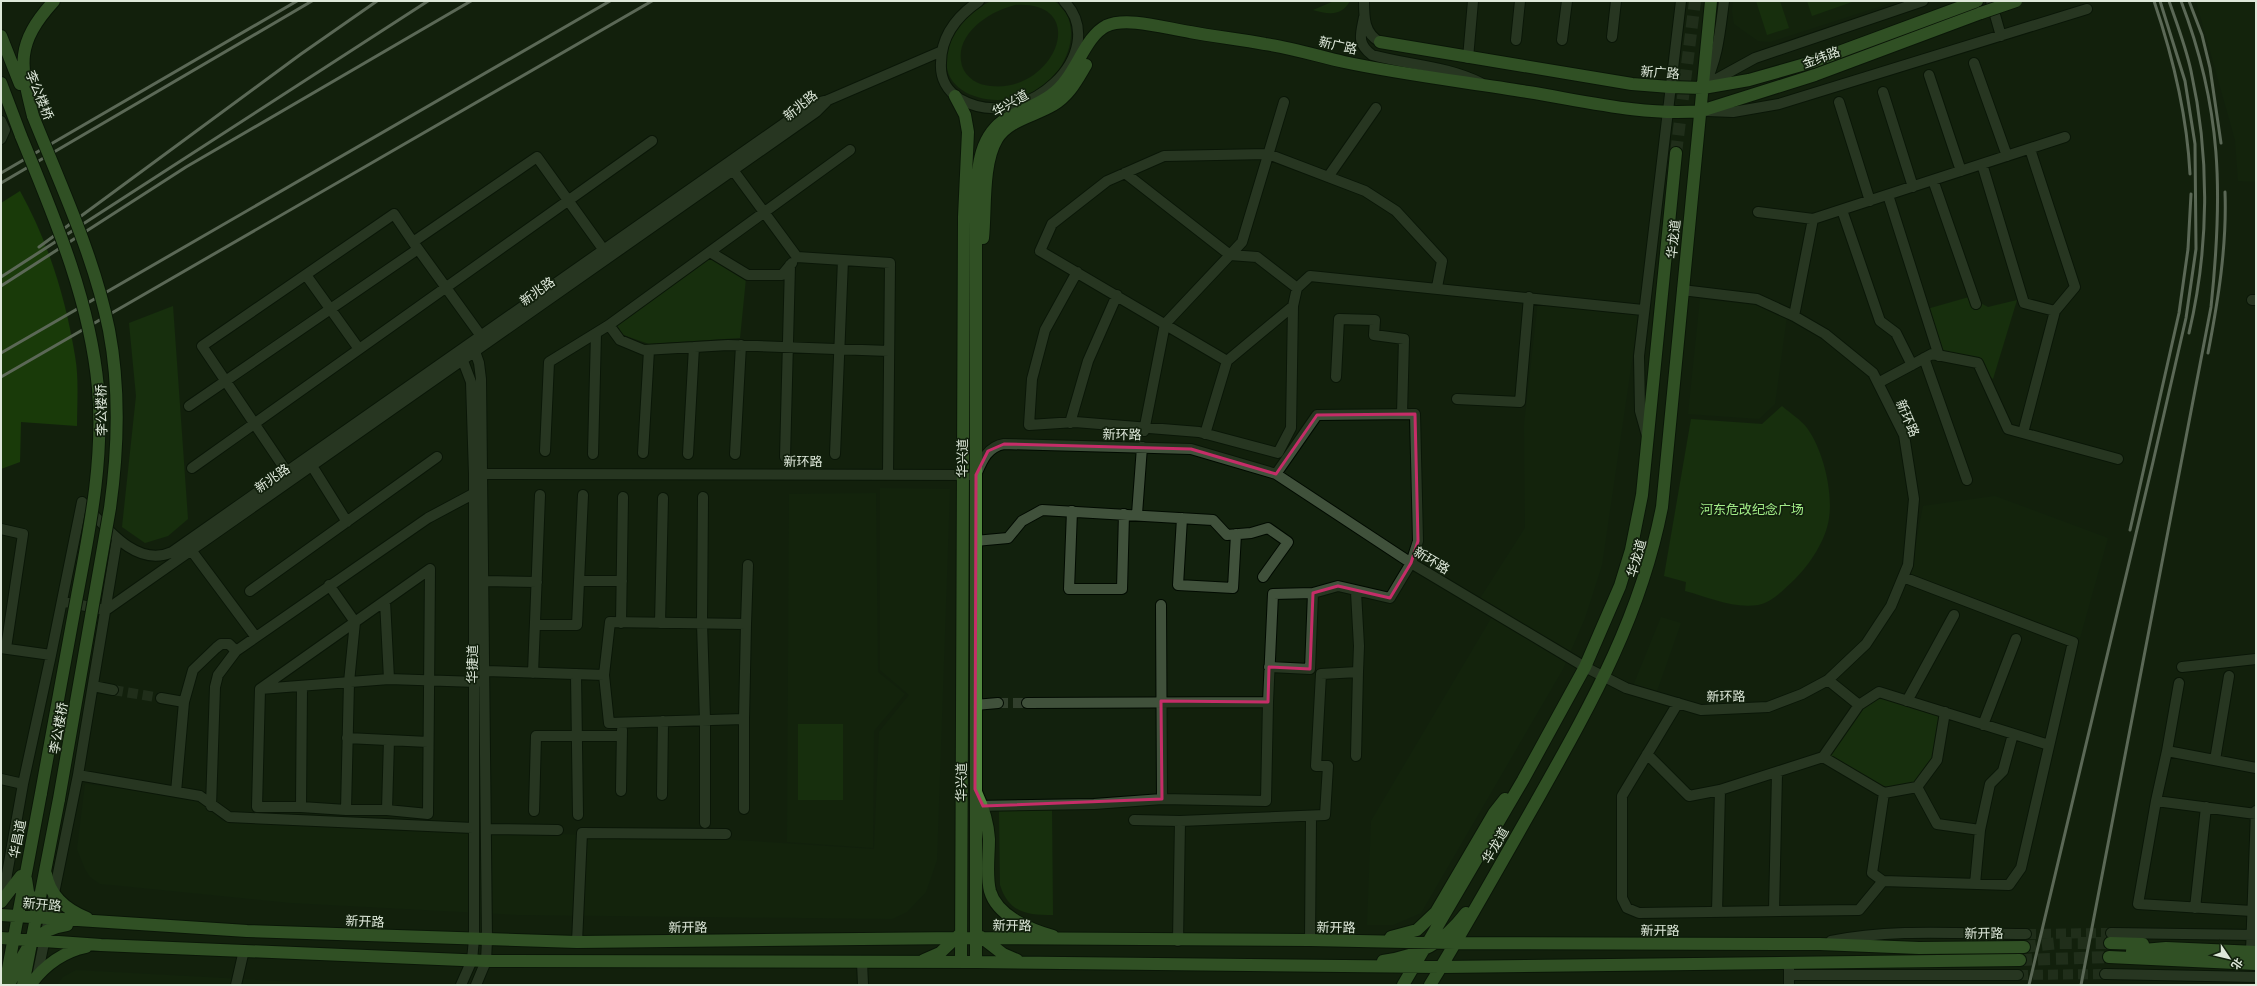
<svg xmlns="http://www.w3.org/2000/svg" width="2257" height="986" font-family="Montserrat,'Noto Sans SC',sans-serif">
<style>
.built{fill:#14270d}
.green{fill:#1d410e;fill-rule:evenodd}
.forest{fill:#225906}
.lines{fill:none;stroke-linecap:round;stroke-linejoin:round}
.minor-tunnel{stroke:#313f2c;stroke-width:10;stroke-dasharray:10 5;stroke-linecap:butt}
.major-tunnel{stroke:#313f2c;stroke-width:12;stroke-dasharray:12 6;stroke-linecap:butt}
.minor-casing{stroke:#010a00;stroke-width:12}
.major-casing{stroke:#010a00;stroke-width:14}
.minor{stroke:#40513b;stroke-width:10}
.major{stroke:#548a41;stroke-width:12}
.rail{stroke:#b3beaf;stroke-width:3}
.major-bridge-casing{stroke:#010a00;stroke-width:14;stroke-linecap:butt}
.major-bridge{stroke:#548a41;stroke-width:12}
.marked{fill:none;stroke:#c52d68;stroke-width:3;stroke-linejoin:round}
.labels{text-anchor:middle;stroke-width:3.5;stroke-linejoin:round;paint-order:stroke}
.street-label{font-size:13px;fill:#dee8da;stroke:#12210d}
.park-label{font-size:13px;fill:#a1ec87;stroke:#12210d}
</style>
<rect width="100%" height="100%" fill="#12210d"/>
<!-- built -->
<path class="built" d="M1733 1H1897L1770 42 1758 41 1734 24 1732 11Z
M2196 1H2256V182L2238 181 2235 140Z
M1700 299 1756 305 1787 316 1775 404 1759 419 1688 414Z
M1538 301 1639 313 1602 565 1585 618 1563 669 1421 913 1393 925H1367L1371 821 1496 610 1479 600 1525 528 1524 425Z
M880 488 950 489 937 860 926 892 907 912 892 919 518 915 291 903 112 885 100 884 90 877 85 869 77 849 85 784 196 797 223 821 422 830 720 839 874 849 879 732 909 695 880 670Z
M876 493 878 672 905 694 874 731 873 848 787 842 789 494Z
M1995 496 2108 538 2080 638 1910 575 1923 506Z
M1661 617 1681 623 1657 691 1633 686Z
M76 970 353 985H57L63 977Z"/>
<!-- green -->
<path class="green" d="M992 1C1010 1 1035 0 1053 1 1058 2 1063 9 1066 13 1076 32 1070 52 1059 70 1022 123 917 102 954 35 962 20 976 7 992 1ZM1015 5C1092 0 1055 94 990 86 978 85 966 78 962 66 953 34 990 11 1015 5Z
M1334 1H1350C1341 17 1328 14 1313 10Z
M1756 1H1780L1789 28 1767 35Z
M1807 1H1855L1812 16Z
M707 255 746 278 740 338 649 344 623 335 613 319Z
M1969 297 1988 307 2017 300 1993 379 1972 361 1941 355 1927 309Z
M173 306 188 519 168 536 145 543 122 527 136 396 129 323Z
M1782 406C1790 413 1801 420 1807 428 1823 450 1833 491 1829 518 1826 540 1810 564 1795 579 1785 588 1773 602 1758 605 1734 609 1708 597 1685 591L1686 582 1664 576 1691 419 1762 424Z
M1874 689 1942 715 1939 756 1917 788 1883 794 1826 756Z
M798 724H843V800H798Z
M1052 810 1053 915C1027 915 1009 913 1000 885L999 811Z"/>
<!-- forest -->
<path class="forest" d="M20 191C48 241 66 299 75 356 79 378 77 403 77 426L21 422 20 462 1 469V203Z"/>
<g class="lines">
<!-- minor-tunnel -->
<path class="minor-tunnel" d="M113 690 161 698
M998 703H1027
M2026 934 2111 933
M2018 975 2105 974"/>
<!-- major-tunnel -->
<path class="major-tunnel" d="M1676 153 1695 1
M2024 947 2058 943H2110
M2020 960 2109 957"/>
<defs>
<path id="minor" d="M979 1C957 16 941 36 941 63 940 78 947 91 960 99 1024 136 1113 52 1064 1
M1364 1C1364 18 1364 33 1380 42
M1991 1 2001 36
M1364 17C1361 34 1356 43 1372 55 1409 65 1447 66 1481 83
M1612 37 1616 1
M1516 40 1520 1
M1562 40 1567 1
M1468 58 1473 1
M1974 63 2007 156
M1929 75 1961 171
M1704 86 1755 58 1923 1
M1704 86C1718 59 1720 31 1724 1
M1883 92 1913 187
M1839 102 1870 201
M1707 111 1733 112 1779 104 2087 9
M1 121 5 130 1 139
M1982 164 2024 303 2055 311
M733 170 797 257 890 263 888 474
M1125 173 1230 255 1242 242 1284 102
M1328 177 1376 108
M1933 180 1976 304
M1888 195 1939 356
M1842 210 1880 321 1896 333 1912 365
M1758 212 1813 219
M710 252 748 275H782L792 263
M1077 272 1045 330 1032 379 1029 425 1075 422 1199 432 1278 453 1291 428 1293 306 1297 288
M306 275 359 349
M2252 300H2256
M1794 316 1813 219 2065 137
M609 325 620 340 644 350 728 345 889 351
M481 336 413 242 537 157 603 249
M473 346 479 363 481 379 487 940 486 961 476 985
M460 353 471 382 474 474V939L472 960 461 985
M1924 358 1967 480
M1227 361 1040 251 1052 224 1107 181 1164 156 1268 154 1365 191 1396 211 1442 261 1437 287
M1336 377 1339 319 1375 320 1374 335 1404 339 1402 414
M1878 383 1932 354 1978 363 2008 429 2118 459
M1457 399 1520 402 1529 297
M189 406 418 249
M1070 423 1088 361 1117 295
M1144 431 1165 324 1230 255 1257 257 1297 288 1310 276 1643 310
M2023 433 2055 311 2075 287 2030 149
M1205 434 1227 361 1293 306
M1647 436 1640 411 1639 356 1681 1
M545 451 549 362 609 325 850 150
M643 453 649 350
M593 454 596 333
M688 454 694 347
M735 454 741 345
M835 454 843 260
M785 457 790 265
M312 466 347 522
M192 468 652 141
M287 472 202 346 394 214 413 242
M474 474 976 475C982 461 987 447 1004 444L1191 449 1276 474 1411 563 1585 667 1626 688 1701 710 1768 707 1802 694 1828 680 1866 644 1891 606 1908 565 1914 499 1904 435 1873 373 1825 334 1794 316 1757 299 1682 290
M703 497 702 623 705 720V823
M82 502C104 525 136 569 172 552L812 104 828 100 942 51
M1072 511 1069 589H1122L1124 514
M1137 514 1142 447
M1182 518 1178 585 1233 588 1236 534
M1 529 23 534 6 648
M975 541 1008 538 1022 521 1042 510 1213 520 1227 535 1251 533 1268 528 1288 542 1263 577
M191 550 255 636
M485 581 537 582
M579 581H622
M250 591 437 457
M62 601 100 609
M385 601 389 679
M1161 605 1162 799
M106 610 816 112 828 100
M621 623 623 497
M660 623 663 498
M746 624 748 565
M536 625H577L583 495
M1 648 51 655
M1269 667 1310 669 1313 593
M2182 667 2256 659
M485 671 604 675 610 622 746 624 744 719 609 723 604 675
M533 673 540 495
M576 674 578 815
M1828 680 1859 705 1879 692 2049 745
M2179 683 2167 751 2256 768
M93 686 113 690
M260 689 430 569 428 814 387 810H346
M260 689 257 807H301L302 686
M260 689 389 679 477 682
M161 698 184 702
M1907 701 1954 615
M1027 703 1268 702 1273 594 1313 593 1338 586 1390 598 1411 563 1418 541 1415 414 1317 415 1276 474
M1678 703 1622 796V898L1627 908 1639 913 1859 910 1883 881 2009 885 2021 868 2073 642 1903 577
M975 705 998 703
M744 719V809
M1983 725 2016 639
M347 738 428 742
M1647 754 1689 796 1720 790 1823 757 1884 793 1917 787 1937 760 1945 712
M1356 756 1358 672
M1823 757 1859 705
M2215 760 2229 676
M78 775 200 796 229 817 473 828
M1 779 23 784
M1917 787 1937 824 1980 830 1975 884
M621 791 622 730
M176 792 184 702 193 670 216 648 221 644H229L236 651
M662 795 663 721
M2156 801 2167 751
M211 806 215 687 218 675 236 651 428 518 473 494
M975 806 1094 804 1162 799 1266 801 1268 702
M301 807 346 810 349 682 355 622 329 585
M387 810 389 740
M534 811 536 736H622
M1134 820 1180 821
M487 829 558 830
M1980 830 1990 784 2003 771 2013 734
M1883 881 1872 873 1884 793
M2 902 23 784 51 655 82 502
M2195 908 2206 807
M1774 911 1777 773
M2252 911 2138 904 2156 801 2256 814
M1717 912 1720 790
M2111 933 2256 935
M1310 940 1311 817
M1178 941 1180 821 1325 815 1328 766H1316L1321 674 1358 672 1359 646 1356 592
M1831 941C1894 928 1962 934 2026 934
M577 942 582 833 726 834
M2251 952 2256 811
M862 962 863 985
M1789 969V985
M2105 974 2256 977
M1789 975H2018
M37 977 78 775 117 539
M236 985 244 950"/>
<path id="major" d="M1 36 20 84
M1380 42 1632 84 1670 87 1703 88 1749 80 1812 62 1977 1
M1 83 21 136
M955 96 965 115 968 132 964 217 961 962
M33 116C20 64 15 44 54 1
M983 238C986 210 982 164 997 139 1008 120 1035 116 1053 105 1069 96 1077 80 1086 65
M976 792C983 807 988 822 989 839 989 856 986 875 990 891 997 916 1031 930 1053 936
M46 874C50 897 67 910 87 918
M26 879 28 892 39 914
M1 902 21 876
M1 915 247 931 577 942 961 938 1310 940 1455 943 1820 944 1919 948 2024 947
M981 937 1003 954 1017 960
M1391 937 1417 930 1436 912 1494 813 1505 799
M1 938 101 945 486 961 976 962 1441 967 2020 960
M2110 943 2143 944
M2132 951 2166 948 2256 952
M2109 957 2256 964
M924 960 940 953 959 935
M1383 961C1421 955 1442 944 1466 913
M976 962V211C977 181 975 141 1003 121 1018 111 1036 106 1051 95 1076 78 1083 38 1106 26 1127 16 1168 29 1190 32 1215 37 1240 39 1265 44 1292 48 1318 56 1344 62 1405 75 1467 82 1528 92 1584 101 1644 116 1701 111L1815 75 1981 13
M5 985 41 793
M9 985C23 955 30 930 67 925
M23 985 59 799
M30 985C44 966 62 952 86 947
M1403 985 1523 780 1585 667 1620 586 1631 550 1642 495 1676 153
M1430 985C1467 925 1501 863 1536 802 1591 704 1640 619 1662 507L1711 1"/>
</defs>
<!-- minor casing -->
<use href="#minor" class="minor-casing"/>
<!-- major casing -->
<use href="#major" class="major-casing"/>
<!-- minor -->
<use href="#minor" class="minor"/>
<!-- major -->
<use href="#major" class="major"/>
<!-- rail -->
<path class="rail" d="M2154 1C2173 57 2187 115 2190 174
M2169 1C2177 24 2186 47 2191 71 2210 157 2209 248 2189 333
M2189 1 2202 35 2210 68 2221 143
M1 173 297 1
M1 183 312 1
M39 247 301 54 377 1
M1 277 428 1
M1 286 186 167 471 1
M1 353 610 1
M2208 353C2218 301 2227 246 2225 192
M1 377 652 1
M2130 530 2179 313 2188 249 2191 194
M2029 985 2153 462 2186 318 2196 249 2195 144 2185 81 2160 1
M2081 985 2211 307C2223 194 2222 108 2181 1"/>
<defs>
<path id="major-bridge" d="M1981 13 2016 1
M33 116C61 186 94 256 109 330 120 388 118 451 110 508L59 799
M21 136C54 216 90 300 98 388 104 459 90 527 77 596 65 662 53 727 41 793"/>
</defs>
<!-- major-bridge casing -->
<use href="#major-bridge" class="major-bridge-casing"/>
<!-- major-bridge -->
<use href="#major-bridge" class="major-bridge"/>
</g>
<!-- marked area -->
<path d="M0 0H2257V986H0ZM1415 414 1418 541 1411 563 1390 598 1338 586 1313 593 1310 669 1269 667 1268 702 1161 701 1162 799 983 806 975 789 976 475 988 451 1004 444 1191 449 1276 474 1317 415Z" fill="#12210d" fill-opacity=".55" fill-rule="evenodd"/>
<path class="marked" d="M1415 414 1418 541 1411 563 1390 598 1338 586 1313 593 1310 669 1269 667 1268 702 1161 701 1162 799 983 806 975 789 976 475 988 451 1004 444 1191 449 1276 474 1317 415Z"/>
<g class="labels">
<!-- street labels -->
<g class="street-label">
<text transform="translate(1338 45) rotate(13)" y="5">新广路</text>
<text transform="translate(1821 57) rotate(-20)" y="5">金纬路</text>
<text transform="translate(1660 72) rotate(4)" y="5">新广路</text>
<text transform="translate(40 95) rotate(68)" y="5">李公楼桥</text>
<text transform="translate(1010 103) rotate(-30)" y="5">华兴道</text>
<text transform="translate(800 105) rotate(-39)" y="5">新兆路</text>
<text transform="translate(1673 239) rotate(-84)" y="5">华龙道</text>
<text transform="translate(537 291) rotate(-35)" y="5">新兆路</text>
<text transform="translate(101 410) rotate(-91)" y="5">李公楼桥</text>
<text transform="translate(1908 418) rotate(67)" y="5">新环路</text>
<text transform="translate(1122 434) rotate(1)" y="5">新环路</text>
<text transform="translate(962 458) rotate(-90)" y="5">华兴道</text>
<text x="803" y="466">新环路</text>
<text transform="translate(272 478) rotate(-35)" y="5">新兆路</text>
<text transform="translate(1636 558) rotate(-74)" y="5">华龙道</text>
<text transform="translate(1432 560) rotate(31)" y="5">新环路</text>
<text transform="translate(472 664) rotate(-90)" y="5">华捷道</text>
<text transform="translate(1726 696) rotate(-1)" y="5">新环路</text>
<text transform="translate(58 728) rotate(-80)" y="5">李公楼桥</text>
<text transform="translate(961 782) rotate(-90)" y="5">华兴道</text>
<text transform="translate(17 839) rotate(-79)" y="5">华昌道</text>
<text transform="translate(1495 845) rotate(-60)" y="5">华龙道</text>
<text transform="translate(42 904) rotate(5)" y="5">新开路</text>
<text transform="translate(365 921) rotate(2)" y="5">新开路</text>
<text transform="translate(1012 925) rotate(1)" y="5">新开路</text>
<text transform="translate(688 927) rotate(-1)" y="5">新开路</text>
<text transform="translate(1336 927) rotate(1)" y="5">新开路</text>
<text x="1660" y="935">新开路</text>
<text transform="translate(1984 933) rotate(-1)" y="5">新开路</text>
</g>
<!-- park labels -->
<g class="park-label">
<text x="1752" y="514">河东危改纪念广场</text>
</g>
</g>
<!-- border -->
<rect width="2257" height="986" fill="none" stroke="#dee8da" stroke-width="4"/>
<!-- north arrow -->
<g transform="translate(2229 958) rotate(125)" stroke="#12210d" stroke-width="3" paint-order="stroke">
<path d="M0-3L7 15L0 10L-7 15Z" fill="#dee8da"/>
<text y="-6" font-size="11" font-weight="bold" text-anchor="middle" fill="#dee8da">北</text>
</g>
</svg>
